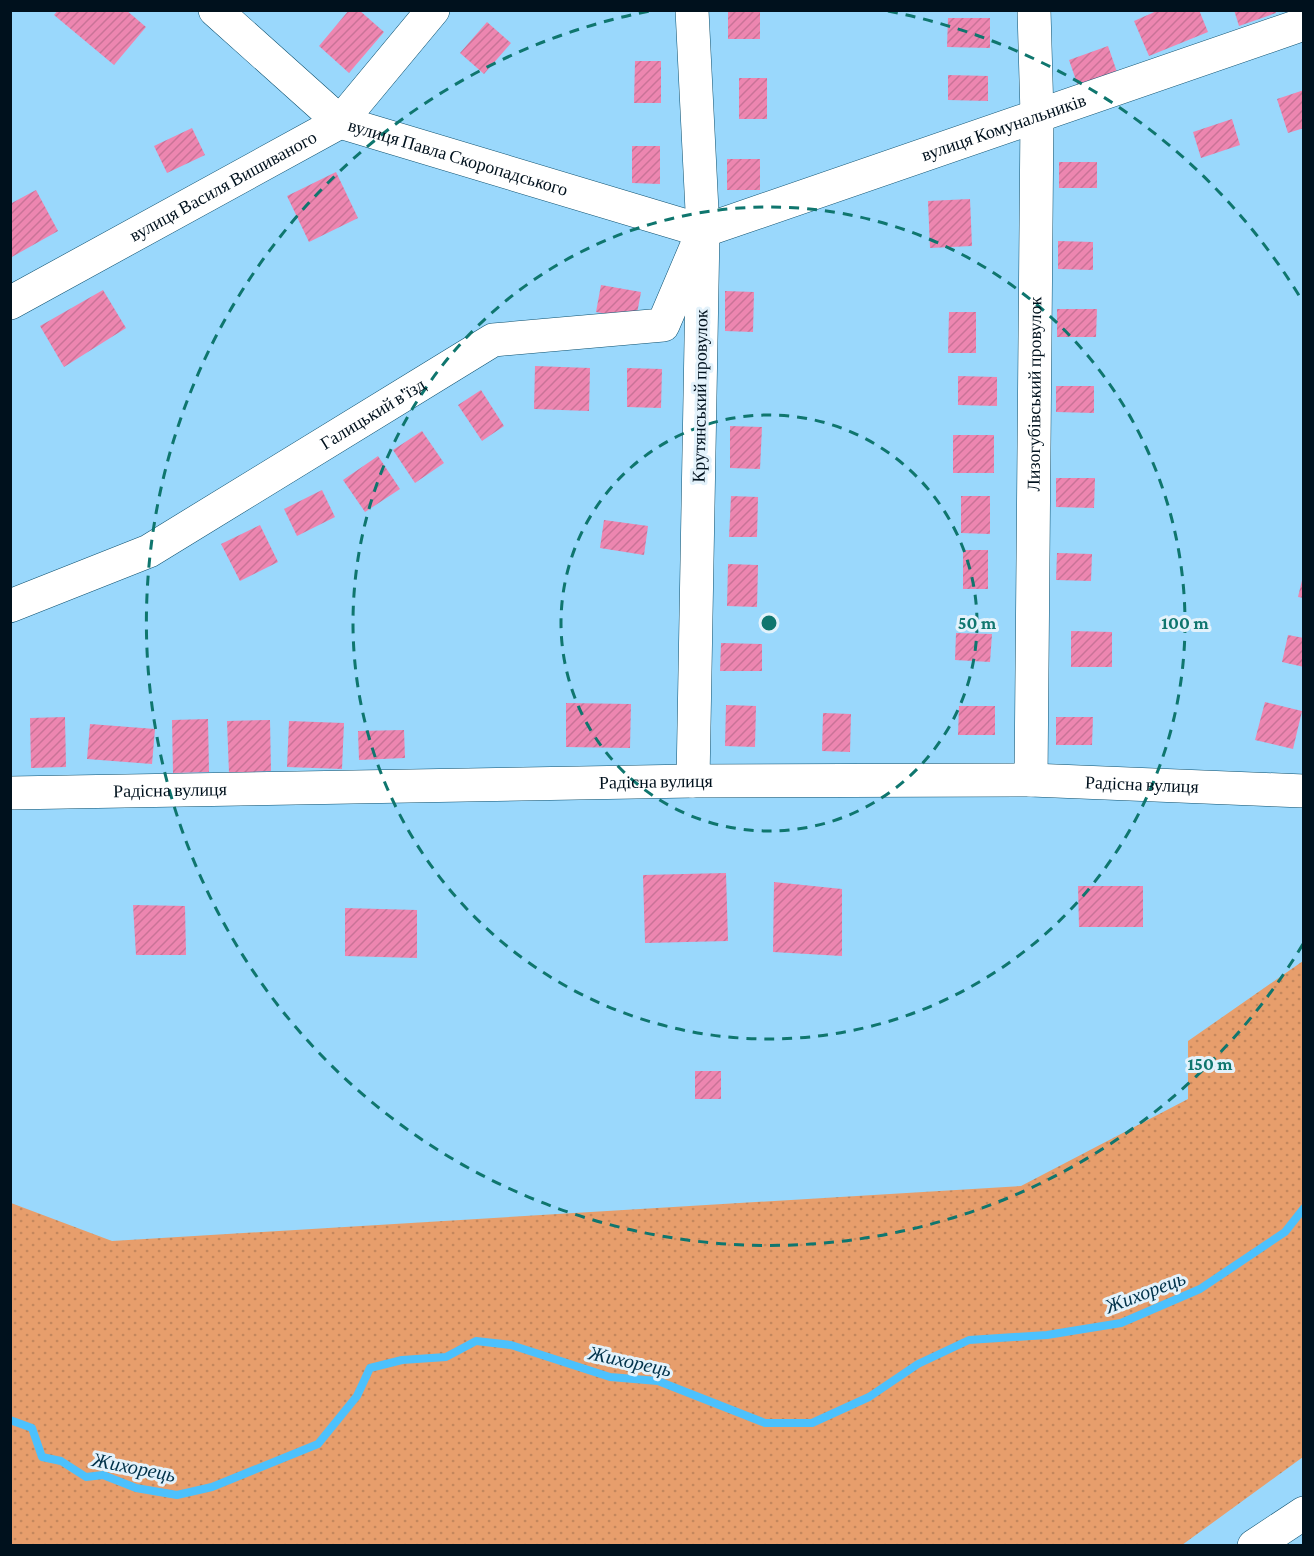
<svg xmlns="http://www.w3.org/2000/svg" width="1314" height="1556" font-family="'Crimson Pro',serif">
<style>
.grass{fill:url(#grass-dots)}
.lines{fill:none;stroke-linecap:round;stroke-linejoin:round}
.stream{stroke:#4cc1fd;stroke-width:8}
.building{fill:url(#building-hatch)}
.minor-casing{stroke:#0b4f6e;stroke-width:34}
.minor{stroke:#fff;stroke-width:33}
.ring{fill:none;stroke:#0f766e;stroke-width:3;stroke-dasharray:10 8}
.labels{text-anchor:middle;stroke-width:6;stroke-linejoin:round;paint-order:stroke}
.street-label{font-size:18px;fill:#00111d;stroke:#e3f2fb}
.water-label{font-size:20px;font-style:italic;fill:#00324a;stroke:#e3f2fb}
.centre{fill:#0f766e;stroke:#e3f2fb;stroke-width:3}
.ring-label{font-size:18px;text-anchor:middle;font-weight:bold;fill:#0f766e;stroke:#e3f2fb;stroke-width:6;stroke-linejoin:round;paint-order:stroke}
</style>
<defs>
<pattern id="grass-dots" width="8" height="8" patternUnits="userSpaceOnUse" patternTransform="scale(1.5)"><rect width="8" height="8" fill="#e79e6c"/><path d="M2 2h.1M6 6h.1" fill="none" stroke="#c4875d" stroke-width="1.8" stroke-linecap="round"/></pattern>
<pattern id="building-hatch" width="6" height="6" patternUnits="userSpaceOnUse" patternTransform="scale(1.5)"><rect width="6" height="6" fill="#ed86b0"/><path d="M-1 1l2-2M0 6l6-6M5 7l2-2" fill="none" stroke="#c97397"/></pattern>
</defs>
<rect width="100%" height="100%" fill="#9ad8fc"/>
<!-- grass -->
<path class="grass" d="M1303 961V1457L1182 1545H11V1203L112 1241 1021 1186 1188 1099V1041Z"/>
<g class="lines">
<!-- stream -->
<path class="stream" d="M10 1420 32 1428 42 1457 61 1461 86 1477 103 1475 136 1488 177 1495 212 1487 318 1444 357 1396 370 1368 402 1360 446 1357 476 1341 511 1345 610 1377 658 1381 765 1423H812L869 1397 918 1364 969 1340 1047 1335 1121 1323 1200 1289 1285 1232 1304 1208"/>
</g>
<!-- building -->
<path class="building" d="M58 10H126L146 27 114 65 54 15Z
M349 10H359L384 32 349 73 319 46Z
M728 10H760V39H728Z
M1159 10H1199L1208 32 1149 56 1134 21Z
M1234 10H1275L1276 13 1239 26Z
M948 18H990V48L947 47Z
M487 22 511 43 484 74 460 53Z
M1108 46 1117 72 1078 86 1069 60Z
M635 61H661V103H634Z
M948 75 988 76V101L948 100Z
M739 78H767V119H739Z
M1304 90V128L1288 133 1277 99Z
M1232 119 1240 145 1201 158 1193 132Z
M192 128 205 155 167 173 154 146Z
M632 146H660V184L632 183Z
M727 159H760V190H727Z
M1059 162H1097V188H1059Z
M336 172 358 218 309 242 287 196Z
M36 190 58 231 10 258V204Z
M970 199 972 246 930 248 928 201Z
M1058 241 1093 242V270L1058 269Z
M601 285 641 292 636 319 596 312Z
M103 290 126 328 64 367 40 326Z
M725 291 754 292 753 332 725 331Z
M1057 309H1097L1096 337H1057Z
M949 312H976V353H948Z
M535 366 590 368 589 411 534 409Z
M627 368 662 369 661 408 627 407Z
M958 376 997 377V406L958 405Z
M1056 386H1094V413L1056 412Z
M481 390 504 426 482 441 458 405Z
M730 426 762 427 760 469 730 468Z
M422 431 444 463 415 483 393 450Z
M953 435H994V473H953Z
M378 456 400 489 365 512 343 480Z
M1056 478H1095L1094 508 1056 507Z
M322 490 335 517 297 536 284 509Z
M731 496 758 497 757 537H729Z
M961 496H990V534L961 533Z
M604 520 648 526 644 555 600 548Z
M260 525 278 562 240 581 221 544Z
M963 550H988V589H963Z
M1057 553 1092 554 1091 581 1056 580Z
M728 564 758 565 757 607 727 606Z
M1303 576H1304V598L1298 597Z
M1071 631 1112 632V667H1071Z
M956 633 992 634 990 662 955 660Z
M1288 635 1304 638V667L1282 662Z
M721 643 762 644V671H720Z
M1265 702 1302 711 1293 749 1255 740Z
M566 703 631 704 630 748 566 747Z
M726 705 756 706 755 747 725 746Z
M959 706H995V735H958Z
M823 713 851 714 850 752 822 751Z
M65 717 66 767 31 768 30 718Z
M1056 717H1093L1092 745H1056Z
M208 719 209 772 173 773 172 720Z
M270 720 271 771 229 773 227 721Z
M289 721 344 723 342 769 287 767Z
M90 724 155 729 152 764 87 759Z
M404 730 405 758 359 760 358 731Z
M726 873 728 941 645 943 643 875Z
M774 882 842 889V956L773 952Z
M1078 886H1143V927H1079Z
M133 905 185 906 186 955H136Z
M345 908 417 910V958L345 956Z
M695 1071H721V1099H695Z"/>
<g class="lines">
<defs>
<g id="minor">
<path id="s1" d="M215 10 340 122 703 231"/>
<path d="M692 10 703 231 693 781"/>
<path id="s2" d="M703 231 1304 24"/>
<path id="s3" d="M10 303 340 122 433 10"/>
<path id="s4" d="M10 606 149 551 493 340 663 325 703 231"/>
<path id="s5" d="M1031 780 1037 115 1034 10"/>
<path id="s6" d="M10 793 693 781 1031 780 1304 791"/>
<path d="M1254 1546 1304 1513"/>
</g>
</defs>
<!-- minor casing -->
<use href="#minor" class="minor-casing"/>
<!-- minor -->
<use href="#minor" class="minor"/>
</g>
<!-- distance rings -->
<g class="ring">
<circle cx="769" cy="623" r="208"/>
<circle cx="769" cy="623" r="416"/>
<path d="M1303 944A623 623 0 1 1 650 11M888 11A623 623 0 0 1 1303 302"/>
</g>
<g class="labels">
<!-- street labels -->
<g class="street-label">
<text dy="6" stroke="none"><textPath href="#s2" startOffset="318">вулиця Комунальників</textPath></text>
<text dy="6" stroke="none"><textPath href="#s1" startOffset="291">вулиця Павла Скоропадського</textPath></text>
<text dy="6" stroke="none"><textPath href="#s3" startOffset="243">вулиця Василя Вишиваного</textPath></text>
<text dy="6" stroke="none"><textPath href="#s5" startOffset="386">Лизогубівський провулок</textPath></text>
<text transform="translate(700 396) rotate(-89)" y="6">Крутянський провулок</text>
<text dy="6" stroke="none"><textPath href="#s4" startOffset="412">Галицький в'їзд</textPath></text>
<text dy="6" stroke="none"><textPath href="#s6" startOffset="646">Радісна вулиця</textPath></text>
<text dy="6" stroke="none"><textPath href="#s6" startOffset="1132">Радісна вулиця</textPath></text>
<text dy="6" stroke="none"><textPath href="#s6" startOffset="160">Радісна вулиця</textPath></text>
</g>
<!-- water labels -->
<g class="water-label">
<text transform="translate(1145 1292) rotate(-21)" y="7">Жихорець</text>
<text transform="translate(630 1361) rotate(12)" y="7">Жихорець</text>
<text transform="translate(134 1467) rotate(11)" y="7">Жихорець</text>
</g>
</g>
<circle cx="769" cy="623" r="9" class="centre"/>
<g class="ring-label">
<text x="977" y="629">50 m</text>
<text x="1185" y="629">100 m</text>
<text x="1210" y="1070">150 m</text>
</g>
<!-- border -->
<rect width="1314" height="1556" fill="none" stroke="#00111d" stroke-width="24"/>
</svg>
